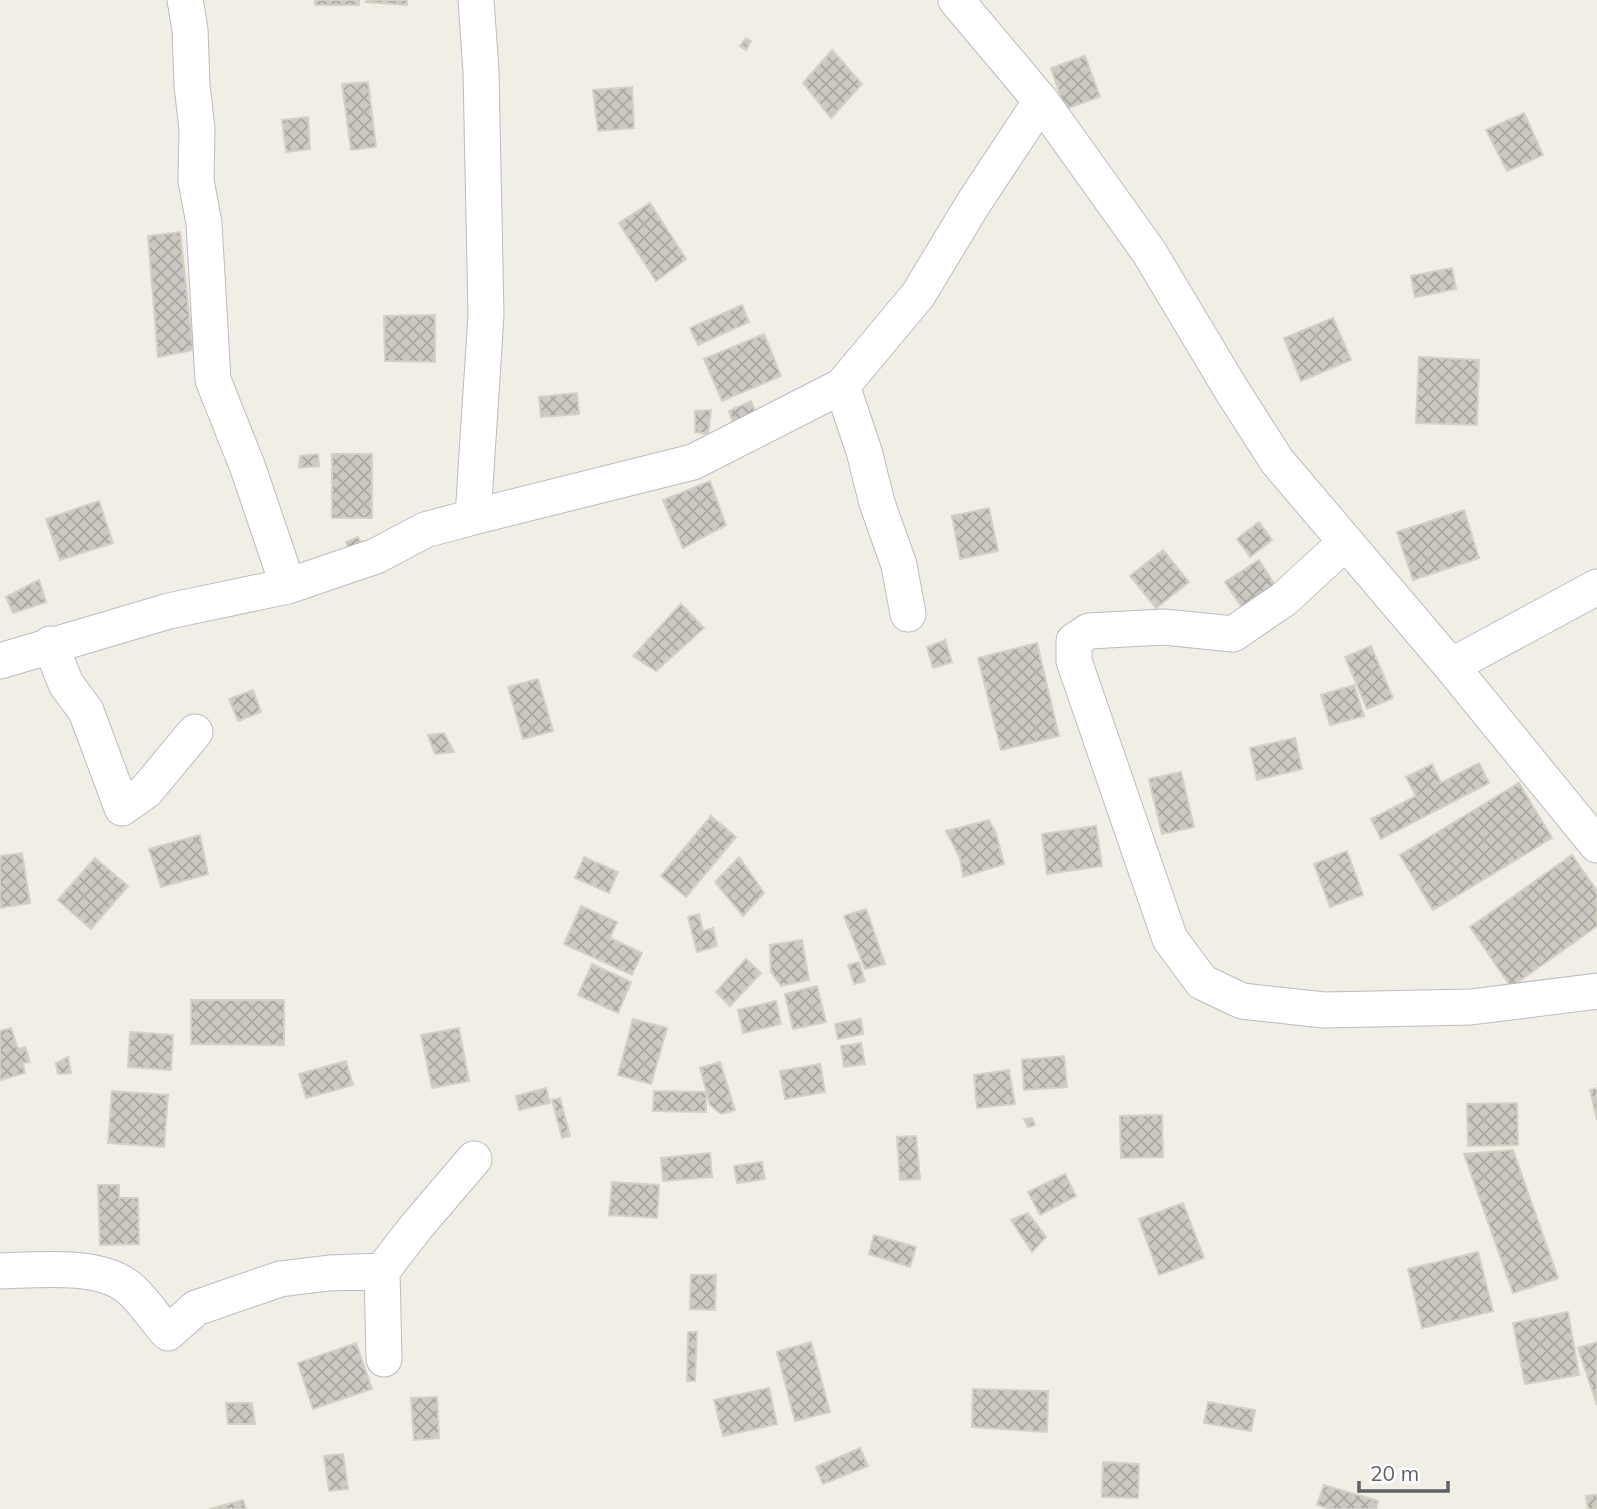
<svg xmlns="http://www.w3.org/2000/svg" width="1597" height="1509" font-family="Mulish,sans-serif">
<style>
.building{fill:url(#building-cross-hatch);stroke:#d6d0c4;stroke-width:2}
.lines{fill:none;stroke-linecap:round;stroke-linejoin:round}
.street-casing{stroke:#b9bcc0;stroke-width:37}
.street{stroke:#fff;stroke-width:35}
</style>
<defs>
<pattern id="building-cross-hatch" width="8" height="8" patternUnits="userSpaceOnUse" patternTransform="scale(1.75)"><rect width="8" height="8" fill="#ccc9c3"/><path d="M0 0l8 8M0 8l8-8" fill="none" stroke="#a9a7a2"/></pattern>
</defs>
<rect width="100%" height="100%" fill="#f1eee6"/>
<!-- building -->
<path class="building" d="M315 0H359V5H315Z
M367 0H407V5L366 2Z
M746 38 751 41 746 50 740 46Z
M832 50 862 84 831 118 803 83Z
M1085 56 1100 97 1065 109 1051 68Z
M368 82 376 147 351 150 342 84Z
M632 87 634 128 598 131 593 90Z
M1524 113 1543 155 1507 171 1486 130Z
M308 117 310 149 286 152 282 120Z
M650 203 686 259 656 281 619 223Z
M180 232 193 350 158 357 148 236Z
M1452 268 1456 289 1415 297 1411 276Z
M742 305 749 322 698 345 690 328Z
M435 315V362L385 361 384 316Z
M1333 318 1351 360 1301 381 1284 338Z
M764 334 781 376 722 401 704 359Z
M1419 357 1479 360 1477 425 1416 423Z
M577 393 579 414 541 417 539 397Z
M751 401 756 414 733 423 729 411Z
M711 410 708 434 695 432V411Z
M318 454 319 466 299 468 300 456Z
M332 454H372V518H332Z
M710 481 726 525 683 548 663 500Z
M99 501 113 543 60 560 46 519Z
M989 508 998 551 960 559 952 516Z
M1464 510 1479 558 1413 580 1397 532Z
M1259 522 1272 540 1250 557 1237 539Z
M358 537 363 548 351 552 346 542Z
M1163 550 1189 582 1156 608 1130 576Z
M1259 560 1281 595 1248 617 1225 582Z
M39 580 46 602 13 613 6 597Z
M681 604 704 628 656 671 633 656Z
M945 640 952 662 933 668 927 647Z
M1037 643 1059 736 1001 750 978 658Z
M1371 646 1393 698 1367 709 1345 657Z
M538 679 553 731 523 739 508 687Z
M1354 685 1364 716 1330 725 1321 695Z
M253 690 261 712 238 721 229 699Z
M444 733 454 752 435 754 428 735Z
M1295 738 1302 769 1257 780 1250 748Z
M1479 763 1489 783 1381 839 1371 819 1416 796 1406 777 1432 764 1441 783Z
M1181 772 1194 827 1162 834 1149 779Z
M1519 783 1552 838 1433 910 1400 855Z
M711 816 736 837 686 897 661 876Z
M989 820 996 833 1004 864 963 877 960 858 946 831Z
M1096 826 1102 866 1047 874 1042 834Z
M200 835 208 874 161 887 149 849Z
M1347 851 1363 895 1330 907 1314 864Z
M22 853 30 903 0 908V856Z
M1572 855 1597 891V926L1511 987 1470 927Z
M584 857 618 872 609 893 575 878Z
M739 857 764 893 743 916 715 882Z
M95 858 128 886 91 929 58 900Z
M581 906 617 922 610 938 642 953 632 975 564 944Z
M866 909 885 964 865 969 844 916Z
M699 914 703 931 713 928 717 946 697 952 688 917Z
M802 940 809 980 781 986 771 972 770 945Z
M746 959 761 973 730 1006 716 992Z
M859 962 865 981 854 984 848 965Z
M592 964 631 982 618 1013 578 995Z
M817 986 826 1022 793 1029 785 994Z
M191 1000H284V1045L191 1044Z
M776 1001 781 1024 743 1033 738 1010Z
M633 1019 667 1028 651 1084 618 1075Z
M861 1019 863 1034 838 1039 835 1024Z
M11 1028 18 1049 25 1047 30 1062 23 1063 25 1073 0 1080V1031Z
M459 1028 469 1081 432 1088 421 1035Z
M130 1032 173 1035 171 1070 128 1067Z
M861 1043 865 1064 844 1067 841 1046Z
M1064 1056 1067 1087 1024 1090 1022 1060Z
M68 1057 71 1073 58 1074 56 1063Z
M346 1061 353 1085 306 1098 299 1074Z
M720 1062 735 1110 721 1114 710 1105 700 1068Z
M820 1064 825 1092 785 1099 780 1071Z
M1009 1070 1015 1104 977 1108 974 1075Z
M546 1088 550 1103 519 1110 516 1096Z
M1597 1088V1120L1590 1090Z
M112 1091 168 1095 164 1147 108 1143Z
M654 1091 706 1092V1112L653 1111Z
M560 1098 570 1136 562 1138 552 1100Z
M1517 1103 1518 1145 1468 1146 1467 1104Z
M1162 1115 1163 1157 1121 1158 1120 1116Z
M1032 1118 1035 1125 1028 1127 1024 1119Z
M916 1136 920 1179 900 1180 897 1137Z
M1513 1150 1558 1278 1513 1293 1464 1154Z
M710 1153 712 1177 663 1181 661 1158Z
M762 1162 765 1179 737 1183 734 1166Z
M1065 1174 1076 1196 1040 1215 1028 1192Z
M612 1182 659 1185 657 1218 609 1215Z
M98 1185H119V1198H138L139 1244 100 1245Z
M1183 1203 1204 1258 1159 1275 1139 1219Z
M1028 1213 1046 1237 1032 1252 1011 1220Z
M874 1235 916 1247 910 1267 869 1254Z
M1478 1252 1493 1311 1422 1328 1408 1269Z
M691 1275H716L715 1310 690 1309Z
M1568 1312 1579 1375 1525 1384 1513 1323Z
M688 1332H697L695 1381H687Z
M811 1342 830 1412 795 1421 777 1352Z
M1597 1342V1405L1578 1348Z
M356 1343 372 1389 313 1409 298 1363Z
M769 1388 777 1424 723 1436 714 1400Z
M973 1389 1048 1391 1047 1432 972 1427Z
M437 1397 439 1438 414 1440 411 1398Z
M1208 1402 1255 1410 1251 1431 1204 1423Z
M226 1403H252L255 1424H228Z
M860 1448 868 1466 823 1484 816 1467Z
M343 1454 348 1489 329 1491 324 1456Z
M1103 1462 1139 1464 1138 1498 1102 1497Z
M1324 1485 1378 1501 1376 1509H1330L1317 1505Z
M1597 1495V1509H1588L1586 1496Z
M243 1500 246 1509H210Z"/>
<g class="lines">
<defs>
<path id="street" d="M185 0 190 29 192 85 197 129 196 181 204 223 213 380 248 468 288 586
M476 0 481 71 486 315 473 517 693 462 842 386 918 295 973 204 1041 101
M956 0 1041 101 1149 252 1231 389 1277 461 1451 666 1597 845
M842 386 864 451 877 503 899 565 908 614
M1346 542 1284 599 1233 634 1164 627 1089 631 1074 641V661L1170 939 1202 982 1242 1001 1324 1010 1471 1007 1597 991
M50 644 66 684 86 711 122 808 146 791 195 732
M0 661 169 611 288 586 376 556 425 530 473 517
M1451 666 1597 587
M0 1271C37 1270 98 1263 128 1287 143 1299 155 1319 168 1333L196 1308 280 1279 329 1273 382 1271 416 1227 474 1159
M382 1271 384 1359"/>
</defs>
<!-- street casing -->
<use href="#street" class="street-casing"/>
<!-- street -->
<use href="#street" class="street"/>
</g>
<!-- scale -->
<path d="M1359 1481v10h89v-10" fill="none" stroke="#5e6267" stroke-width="3.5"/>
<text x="1370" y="1481" font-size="21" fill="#5e6267" stroke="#ffffff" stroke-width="5" paint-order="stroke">20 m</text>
</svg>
